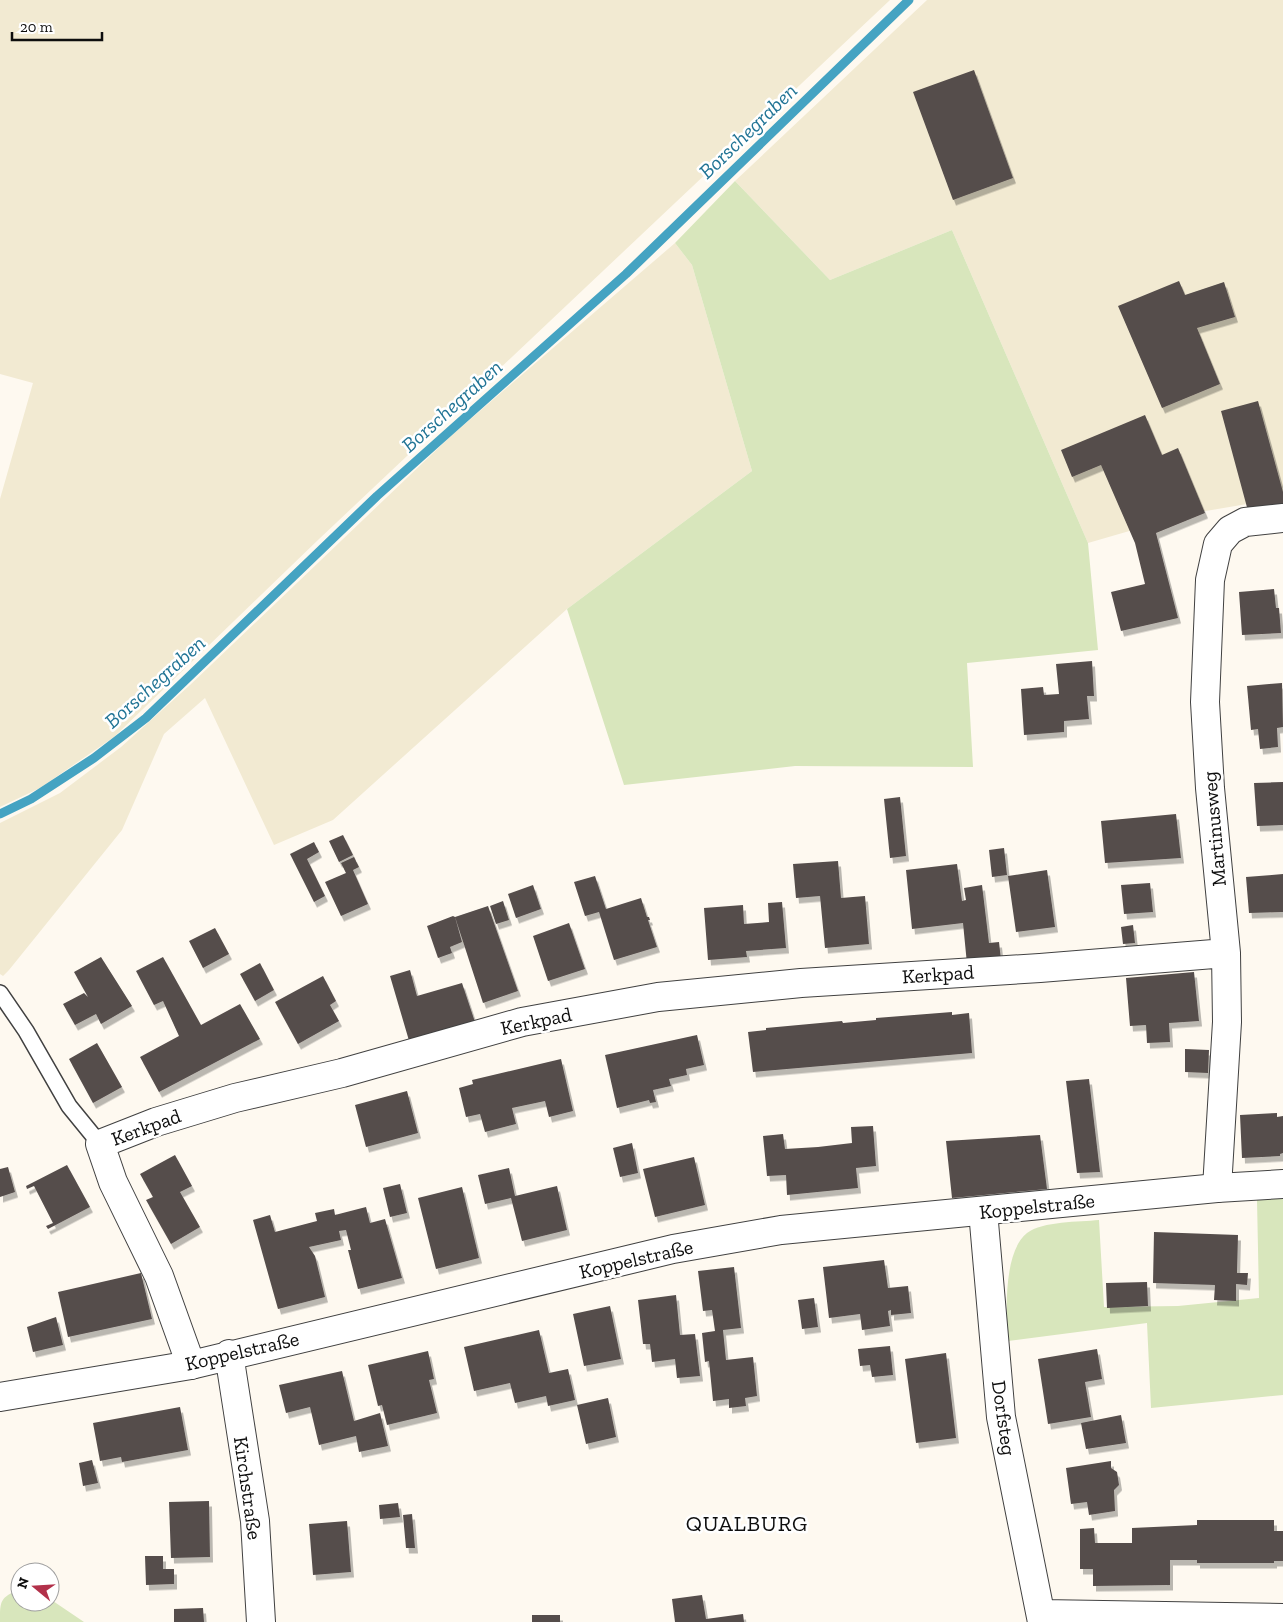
<svg xmlns="http://www.w3.org/2000/svg" width="1283" height="1622" font-family="'Zilla Slab',serif">
<style>
.farmland{fill:#f2ead2}
.green{fill:#d8e6bc}
.lines{fill:none;stroke-linecap:round;stroke-linejoin:round}
.stream{stroke:#45a3c2;stroke-width:9}
.building{fill:#554d4b;filter:url(#shadow)}
.service-casing{stroke:#414141;stroke-width:18}
.minor-casing{stroke:#414141;stroke-width:30}
.tertiary-casing{stroke:#414141;stroke-width:30}
.service{stroke:#fff;stroke-width:15}
.minor{stroke:#fff;stroke-width:28}
.tertiary{stroke:#fff;stroke-width:28}
.labels{text-anchor:middle;stroke-width:5;stroke-linejoin:round;paint-order:stroke}
.street-label{font-size:20px;fill:#0e0e0e;stroke:#fff}
.water-label{font-size:21px;font-style:italic;fill:#217495;stroke:#fff}
.quarter-label{font-size:22px;letter-spacing:1px;fill:#0e0e0e;stroke:#fff}
</style>
<defs>
<filter id="shadow"><feDropShadow dx="3" dy="5.5" stdDeviation="0" flood-color="#0004"/></filter>
</defs>
<rect width="100%" height="100%" fill="#fef9f0"/>
<!-- farmland -->
<path class="farmland" d="M0 0H890L318 540 114 737 40 788 0 807V499L33 383 0 374Z
M927 0H1283V498L1188 514 1088 543 952 230 830 280 735 181Z
M675 243 692 265 752 471 567 609 333 820 274 845 205 698 164 734 122 830 9 970 3 976 0 974V823L60 793 121 747 190 685 452 435Z"/>
<!-- green -->
<path class="green" d="M735 181 830 280 952 230 1088 543 1098 650 967 663 973 767 795 766 624 785 567 609 752 471 692 265 675 243Z
M1283 1198V1395L1151 1408 1147 1323 1008 1341C1006 1314 1003 1252 1027 1233 1043 1221 1079 1222 1099 1220L1104 1307 1178 1306 1259 1298 1257 1200Z
M20 1589V1602H50V1599L84 1622H0C0 1600 0 1598 20 1589Z"/>
<g class="lines">
<!-- stream -->
<path class="stream" d="M0 814 31 799 94 758 146 718 377 496 626 274 909 0"/>
</g>
<!-- building -->
<path class="building" d="M974 70 1013 178 953 200 913 92Z
M1179 281 1185 295 1224 282 1235 317 1197 328 1220 384 1162 408 1118 306Z
M1258 401 1283 492V507L1248 511 1221 411Z
M1145 415 1162 455 1178 448 1205 513 1156 533 1178 618 1121 631 1111 592 1145 584 1135 543 1101 465 1072 477 1061 450Z
M1274 589 1276 608H1279L1281 633 1242 635 1239 592Z
M1092 661 1094 696H1087L1089 719 1064 721V732L1024 735 1021 689 1043 687 1044 695 1059 694 1056 664Z
M1282 683 1283 727 1277 728 1278 747 1260 749 1258 729 1251 730 1247 686Z
M1283 782V825L1257 826 1254 783Z
M900 797 906 856 890 858 884 799Z
M1176 814 1181 858 1105 863 1101 821Z
M343 835 353 855 339 862 329 841Z
M314 842 319 852 307 859 325 896 314 902 290 854Z
M1004 848 1007 875 992 877 989 850Z
M354 857 359 867 353 870 368 904 341 916 325 882 346 873 341 863Z
M838 861 841 898 865 896 869 944 825 948 820 896 796 898 793 864Z
M957 864 962 901 966 900 964 888 982 885 989 943 999 942 1001 960 967 964 963 923 912 929 906 870Z
M1047 870 1055 927 1016 932 1008 876Z
M1283 874V912L1249 913 1246 877Z
M595 876 606 909 641 898 647 917H649L650 920H648L657 947 614 960 599 912 585 916 574 882Z
M1150 883 1153 912 1124 914 1121 885Z
M533 885 541 909 516 918 508 894Z
M503 901 509 920 496 924 490 906Z
M782 902 786 948 746 951 747 957 708 960 704 908 743 905 744 924 769 922 768 903Z
M488 906 518 991 483 1003 455 917Z
M453 916 455 917 462 942 450 947 452 953 438 958 427 926Z
M569 923 585 969 548 981 533 936Z
M1133 925 1135 943 1123 944 1121 927Z
M215 928 229 954 203 968 189 941Z
M101 957 132 1006 101 1024 96 1014 75 1025 63 1004 84 993 88 997 74 972Z
M163 957 201 1025 240 1004 260 1039 159 1092 140 1057 179 1036 163 1001 154 1005 136 971Z
M260 963 274 990 255 1001 240 974Z
M410 970 417 996 462 983 476 1025 410 1044 390 976Z
M1194 972 1199 1021 1169 1023 1170 1042 1147 1043 1146 1025 1130 1026 1126 978Z
M323 976 336 1001 330 1005 339 1021 298 1044 275 1002Z
M952 1012V1015L969 1013 972 1053 753 1072 748 1032 766 1030V1028L842 1021 843 1023 876 1020V1018Z
M697 1035 704 1065 686 1069 687 1075 669 1079 671 1086 653 1090 656 1102 650 1103 649 1100 617 1108 605 1055Z
M97 1043 122 1087 93 1103 69 1059Z
M1185 1049 1209 1050 1208 1073 1185 1072Z
M561 1059 573 1111 549 1117 545 1101 512 1108 516 1124 485 1132 480 1114 466 1117 459 1088 473 1084 472 1080Z
M1089 1079 1100 1172 1077 1173 1066 1081Z
M407 1091 418 1133 366 1147 355 1105Z
M1277 1113V1117L1283 1116V1153L1280 1154V1156L1242 1158 1240 1115Z
M873 1126 876 1166 856 1168 858 1188 787 1195 786 1175 767 1176 763 1136 783 1134 785 1149 818 1147 852 1143 851 1127Z
M1040 1135 1047 1189 952 1198 946 1141Z
M632 1143 638 1173 620 1177 613 1148Z
M175 1155 192 1186 180 1192 200 1227 171 1244 146 1200 153 1197 140 1174Z
M694 1157 705 1205 655 1217 643 1169Z
M67 1165 90 1207 48 1229 46 1226 53 1223 34 1186 27 1189 26 1186Z
M8 1167 15 1192 0 1197V1169Z
M509 1168 515 1196 557 1186 567 1230 522 1241 511 1198 485 1204 478 1175Z
M400 1184 407 1213 390 1217 383 1188Z
M462 1187 479 1258 436 1269 418 1198Z
M366 1207 370 1223 385 1219 402 1278 358 1289 348 1250H351L346 1230 339 1231 341 1240 309 1247 315 1256 325 1297 278 1309 253 1220 270 1215 275 1232 317 1221 315 1213 334 1209 335 1215Z
M1154 1232 1238 1235 1237 1273H1248L1247 1285 1236 1284V1301L1214 1300 1215 1285 1153 1283Z
M884 1260 888 1288 908 1286 911 1313 891 1315V1310L888 1311 890 1326 862 1330 860 1314 829 1318 823 1267Z
M734 1267 741 1328 723 1330 726 1360 753 1357 757 1396 745 1398 746 1406 729 1408V1399L713 1401 709 1361 705 1362 702 1333 715 1331 712 1310 703 1311 698 1271Z
M141 1273 152 1319 68 1337 58 1292Z
M1147 1282 1148 1306 1107 1308 1106 1283Z
M676 1295 680 1335 695 1334 700 1376 677 1378 675 1359 652 1362 650 1344H643L638 1300Z
M814 1298 818 1327 802 1329 798 1300Z
M610 1306 621 1359 584 1366 573 1314Z
M56 1317 63 1345 33 1352 27 1327Z
M539 1330 549 1373 568 1369 575 1400 548 1406 546 1396 515 1403 510 1383 474 1391 464 1347Z
M890 1346 893 1375 872 1377 870 1365 860 1366 858 1349Z
M1097 1349 1102 1379 1085 1382 1091 1417 1048 1424 1038 1359Z
M428 1351 434 1379 429 1380 437 1413 387 1425 382 1405 378 1406 368 1365Z
M946 1353 956 1438 916 1443 905 1359Z
M342 1371 354 1421 380 1413 388 1446 359 1452 356 1436 319 1445 310 1407 286 1413 279 1385Z
M608 1398 616 1437 586 1444 577 1405Z
M180 1407 188 1450 122 1462 121 1457 100 1461 93 1423Z
M1121 1415 1126 1443 1086 1449 1081 1423Z
M92 1460 98 1483 83 1486 79 1463Z
M1111 1461V1468L1117 1472 1119 1485 1114 1490 1115 1511 1089 1515 1087 1502 1071 1504 1066 1468Z
M209 1501 210 1557 171 1558 169 1502Z
M398 1503 400 1517 380 1519 379 1505Z
M412 1514 415 1548H406L403 1515Z
M1197 1520H1274V1531H1283V1561H1274V1563H1197V1560H1170V1585L1093 1586V1569H1080V1529L1094 1528 1095 1543H1132V1528L1197 1525Z
M347 1521 351 1572 313 1575 309 1524Z
M145 1556H163V1569H174V1584L146 1585Z
M702 1595 706 1619 743 1614 744 1622H675L672 1599Z
M203 1608 204 1622H174V1609Z
M532 1615H560V1622H532Z"/>
<g class="lines">
<defs>
<path id="service" d="M0 993 26 1031 69 1106 100 1144"/>
<path id="minor" d="M1217 1188 1227 1022 1226 953 1210 788 1205 702 1210 580 1218 544 1230 530 1245 522 1283 518
M983 1211 1001 1417 1042 1622
M191 1365 159 1276 113 1182 100 1144 156 1122 235 1098 342 1073 522 1022 658 997 801 983 1040 968 1226 953
M1042 1614 1283 1618"/>
<path id="tertiary" d="M229 1354 255 1521 261 1622
M0 1397 191 1365 673 1249 781 1230 1217 1188 1283 1184"/>
</defs>
<!-- service casing -->
<use href="#service" class="service-casing"/>
<!-- minor casing -->
<use href="#minor" class="minor-casing"/>
<!-- tertiary casing -->
<use href="#tertiary" class="tertiary-casing"/>
<!-- service -->
<use href="#service" class="service"/>
<!-- minor -->
<use href="#minor" class="minor"/>
<!-- tertiary -->
<use href="#tertiary" class="tertiary"/>
</g>
<g class="labels">
<!-- street labels -->
<g class="street-label">
<text transform="translate(1214 829) rotate(-95)" y="7">Martinusweg</text>
<text transform="translate(938 974) rotate(-4)" y="7">Kerkpad</text>
<text transform="translate(536 1021) rotate(-12)" y="7">Kerkpad</text>
<text transform="translate(146 1127) rotate(-20)" y="7">Kerkpad</text>
<text transform="translate(1037 1206) rotate(-6)" y="7">Koppelstraße</text>
<text transform="translate(636 1259) rotate(-13)" y="7">Koppelstraße</text>
<text transform="translate(242 1351) rotate(-13)" y="7">Koppelstraße</text>
<text transform="translate(1004 1418) rotate(82)" y="7">Dorfsteg</text>
<text transform="translate(248 1488) rotate(82)" y="7">Kirchstraße</text>
</g>
<!-- water labels -->
<g class="water-label">
<text transform="translate(748 131) rotate(-44)" y="7">Borschegraben</text>
<text transform="translate(452 406) rotate(-42)" y="7">Borschegraben</text>
<text transform="translate(155 682) rotate(-42)" y="7">Borschegraben</text>
</g>
<!-- quarter labels -->
<g class="quarter-label">
<text x="747" y="1531">QUALBURG</text>
</g>
</g>
<!-- north arrow -->
<g transform="translate(35 1587) rotate(288)"><circle r="24" fill="#ffffff" stroke="#9f9f9f"/>
<path d="M0-4L9 19L0 12L-9 19Z" fill="#b2314a"/>
<text y="-8" font-size="14" font-weight="bold" text-anchor="middle" fill="#0e0e0e">N</text>
</g>
<!-- scale -->
<path d="M12 32v8h90v-8" fill="none" stroke="#0e0e0e" stroke-width="2.5"/>
<text x="20" y="32" font-size="15" fill="#0e0e0e" stroke="#ffffff" stroke-width="4" paint-order="stroke">20 m</text>
</svg>
